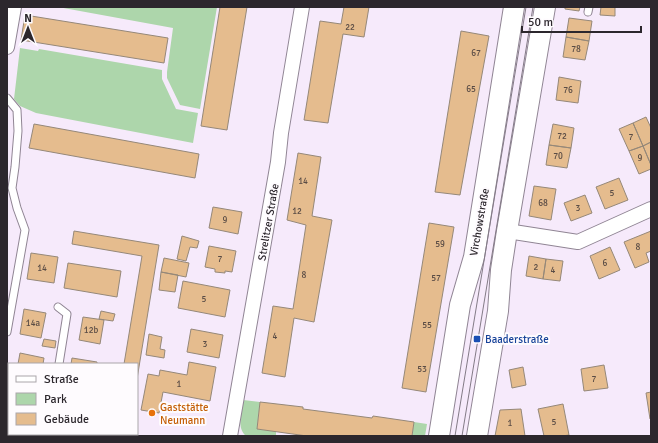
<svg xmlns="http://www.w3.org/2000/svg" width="658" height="443" font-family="Signika,sans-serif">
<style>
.green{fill:#add6ab}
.building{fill:#e5bc8e;stroke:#958879}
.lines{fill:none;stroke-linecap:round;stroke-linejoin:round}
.lane-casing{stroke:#908594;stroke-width:9}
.street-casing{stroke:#908594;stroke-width:16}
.secondary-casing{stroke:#908594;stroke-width:22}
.lane{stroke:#fff;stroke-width:7}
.street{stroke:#fff;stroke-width:14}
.secondary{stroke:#fff;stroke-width:20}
.tram{stroke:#837b86;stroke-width:1}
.transit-dot{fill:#1a4fb4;stroke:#fefbfe;stroke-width:1.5}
.food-dot{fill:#e8710a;stroke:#fefbfe;stroke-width:1.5}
.labels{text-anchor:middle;stroke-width:4;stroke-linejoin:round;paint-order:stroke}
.number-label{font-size:9px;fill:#5a4c45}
.street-label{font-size:11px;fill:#2c272d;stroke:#fefbfe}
.transit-label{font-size:11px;fill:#164399;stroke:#fefbfe;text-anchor:start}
.food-label{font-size:11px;fill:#c56008;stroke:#fefbfe;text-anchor:start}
</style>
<rect width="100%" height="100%" fill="#f6eafb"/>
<!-- green -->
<path class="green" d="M58 7H217L200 109 180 105 167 78V72L173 28Z
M20 48 38 51 39 49 162 70V79L176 109 198 113 193 143 36 113 20 106 14 99Z
M243 400 260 402 257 429 276 431V436H246C236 428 242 412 243 400Z
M414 422 427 424 425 436H412Z"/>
<!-- building -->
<path class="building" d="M220 7H247L227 130 201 126Z
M344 7H369L364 37 343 34 328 123 304 120 320 21 341 24Z
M565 7H580L579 11 565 9Z
M601 7H615V16L600 15Z
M25 15 168 38 164 63 21 40Z
M569 18 592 21 589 41 566 37Z
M461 31 489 36 460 195 435 192Z
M566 37 589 41 585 60 563 57Z
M559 77 581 81 578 103 556 100Z
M646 117 651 128V142L643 146 633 123Z
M633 123 643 146 629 151 619 129Z
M34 124 199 154 195 178 29 148Z
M553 124 574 128 571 148 549 145Z
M651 142V165L643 146Z
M549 145 571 148 567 168 546 165Z
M643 146 651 165V169L639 174 629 151Z
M298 153 321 157 312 216 332 220 314 322 294 318 285 377 262 373 273 306 293 309 306 225 287 220Z
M619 178 628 200 605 209 596 187Z
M534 186 556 189 551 220 529 216Z
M585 195 592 213 571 221 564 203Z
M213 207 242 212 238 234 209 228Z
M429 223 454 227 426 392 402 388Z
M74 231 159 245 137 379V364H124L142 256 72 244Z
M651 231V251L646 253 649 262 635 268 624 242Z
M182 236 199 241 197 248 190 247 186 261 177 259Z
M209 246 236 251 232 272 225 271V273L215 272V269L205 267Z
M610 247 620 270 599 279 590 256Z
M31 253 58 257 54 283 27 279Z
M529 256 546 259 543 279 526 276Z
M164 258 189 263 186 277 161 272Z
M546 259 563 261 560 281 543 279Z
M68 263 121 271 117 297 64 288Z
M161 272 178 275 175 292 159 290Z
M183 281 230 290 225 317 178 308Z
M24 309 46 313 41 338 20 334Z
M101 311 115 314 113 321 99 319Z
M83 317 104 320 100 344 79 340Z
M191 329 223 335 219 358 187 352Z
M149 334 162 337 160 349 165 350 164 358 146 355Z
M44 339 56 341 55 348 42 346Z
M20 353 44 358 43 364H18Z
M72 358 97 362V364H71Z
M189 362 216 367 210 401 163 392 159 413 141 410 148 374 159 376 160 370 187 375Z
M604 365 608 388 584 391 581 369Z
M523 367 526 385 512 388 509 370Z
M651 392V419H650L646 393Z
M260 402 303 407V409L372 418 373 416 414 422 412 436H307L257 429Z
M563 404 569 435 562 436H544L538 409Z
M521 409 525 436H495L500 410Z"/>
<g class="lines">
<defs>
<path id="lane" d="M588 12 589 7
M7 98 17 110 18 131 15 167 12 188 17 208 25 230 7 332
M58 307 67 314 59 364"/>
<path id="street" d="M7 47 14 7
M507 231 578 242 651 209
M7 426 9 427
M61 434 77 436
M230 436 278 162 281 133 302 7"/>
<path id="secondary" d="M439 436 460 305 474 257 514 7
M477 436 498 311 501 270 507 231 545 7"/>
</defs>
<!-- lane casing -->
<use href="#lane" class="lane-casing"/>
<!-- street casing -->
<use href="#street" class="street-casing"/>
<!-- secondary casing -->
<use href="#secondary" class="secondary-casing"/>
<!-- lane -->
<use href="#lane" class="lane"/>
<!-- street -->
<use href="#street" class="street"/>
<!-- secondary -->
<use href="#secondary" class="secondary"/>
<!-- tram -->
<path class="tram" d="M455 436 526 7
M462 436 533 7"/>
</g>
<!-- markers -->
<rect class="transit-dot" x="473" y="335" width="8" height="8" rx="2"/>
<circle class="food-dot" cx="152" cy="413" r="4"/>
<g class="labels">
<!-- number labels -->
<g class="number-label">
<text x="350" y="30">22</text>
<text x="576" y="52">78</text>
<text x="476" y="56">67</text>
<text x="471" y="92">65</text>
<text x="568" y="93">76</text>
<text x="562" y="139">72</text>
<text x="631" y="140">7</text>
<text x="558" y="159">70</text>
<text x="640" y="161">9</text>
<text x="303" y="184">14</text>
<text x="612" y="196">5</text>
<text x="543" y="206">68</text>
<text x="578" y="211">3</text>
<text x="297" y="214">12</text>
<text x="225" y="223">9</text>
<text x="440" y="247">59</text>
<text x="638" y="250">8</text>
<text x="220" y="262">7</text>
<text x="605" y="266">6</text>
<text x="536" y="270">2</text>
<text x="42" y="271">14</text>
<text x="553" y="273">4</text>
<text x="304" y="278">8</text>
<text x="436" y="281">57</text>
<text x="204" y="302">5</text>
<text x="33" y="326">14a</text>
<text x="427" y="328">55</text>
<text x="91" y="333">12b</text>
<text x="275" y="339">4</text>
<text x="205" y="347">3</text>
<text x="422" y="372">53</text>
<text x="594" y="382">7</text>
<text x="179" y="387">1</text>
<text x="554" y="425">5</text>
<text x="510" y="426">1</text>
</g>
<!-- street labels -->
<g class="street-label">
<text transform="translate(268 222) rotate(-80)" y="4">Strelitzer Straße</text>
<text transform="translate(479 222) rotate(-80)" y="4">Virchowstraße</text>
</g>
<!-- transit labels -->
<g class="transit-label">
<text x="485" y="343">Baaderstraße</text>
</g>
<!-- food labels -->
<g class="food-label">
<text x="160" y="411">Gaststätte<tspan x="160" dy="13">Neumann</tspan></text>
</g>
</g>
<!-- border -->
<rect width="658" height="443" fill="none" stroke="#2c272d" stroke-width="16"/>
<!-- legend -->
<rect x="8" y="363" width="130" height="72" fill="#fefbfe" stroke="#aaa6aa"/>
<rect x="16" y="376" width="20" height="6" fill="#ffffff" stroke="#aaa6aa"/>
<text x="44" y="383" font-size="12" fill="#2c272d">Straße</text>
<rect x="16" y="393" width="20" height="12" fill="#add6ab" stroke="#aaa6aa"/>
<text x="44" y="403" font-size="12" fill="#2c272d">Park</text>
<rect x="16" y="413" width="20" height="12" fill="#e5bc8e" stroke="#aaa6aa"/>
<text x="44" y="423" font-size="12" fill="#2c272d">Gebäude</text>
<!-- north arrow -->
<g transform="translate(28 28)" stroke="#fefbfe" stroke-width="3" paint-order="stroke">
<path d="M0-3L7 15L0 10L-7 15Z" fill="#2c272d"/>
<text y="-6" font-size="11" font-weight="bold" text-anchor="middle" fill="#2c272d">N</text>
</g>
<!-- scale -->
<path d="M522 26v6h119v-6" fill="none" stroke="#2c272d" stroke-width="2"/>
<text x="528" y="26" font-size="12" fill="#2c272d" stroke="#fefbfe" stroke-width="3" paint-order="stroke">50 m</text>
</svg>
